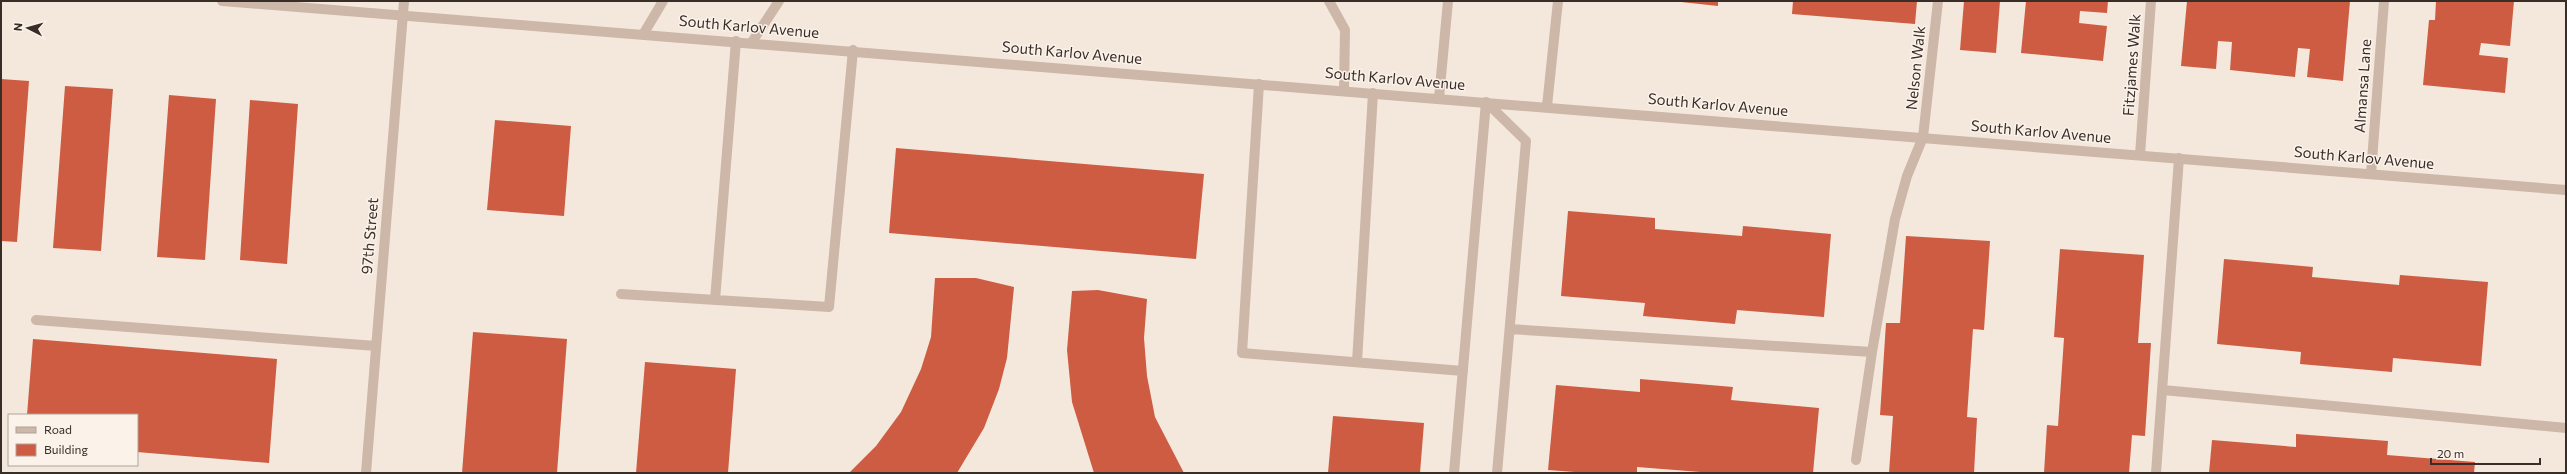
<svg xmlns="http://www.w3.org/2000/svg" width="2567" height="474" font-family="Commissioner,sans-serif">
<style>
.building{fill:#cd5c42}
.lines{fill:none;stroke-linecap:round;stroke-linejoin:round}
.lane{stroke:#cdb7a8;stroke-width:10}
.street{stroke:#cdb7a8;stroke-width:10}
.labels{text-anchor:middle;stroke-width:3;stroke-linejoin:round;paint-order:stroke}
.street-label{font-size:15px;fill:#392d28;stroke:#fbf2ea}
</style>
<rect width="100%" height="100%" fill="#f4e8dd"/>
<!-- building -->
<path class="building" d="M1672 1H1718V6Z
M1793 1H1917L1915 24 1792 14Z
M1964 1H2000L1996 53 1960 50Z
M2026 1H2108L2107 13 2080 11 2079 23 2107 26 2103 61 2021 53Z
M2187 1H2350L2343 81 2307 77 2310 49 2298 48 2295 77 2230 70 2232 42 2218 41 2216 69 2181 66Z
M2436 1H2514L2510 46 2481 43 2479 55 2508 58 2505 93 2423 85 2429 20H2435Z
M1 79 29 81 17 242 1 241Z
M65 86 113 89 101 251 53 248Z
M169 95 216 99 205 260 157 257Z
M250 100 298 104 287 264 240 260Z
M495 120 571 126 564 216 487 210Z
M896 148 1204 174 1196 259 889 233Z
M1568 211 1655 218V229L1742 236 1743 226 1831 234 1824 317 1737 310 1735 324 1643 316 1645 303 1561 296Z
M1906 236 1990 241 1984 330 1973 329 1967 417 1977 418 1974 473H1889L1893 416 1880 415 1886 323H1900Z
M2060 249 2144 255 2138 343H2151L2145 436 2132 435 2129 473H2044L2047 425 2058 426 2064 338 2054 337Z
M2224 259 2313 267 2312 277 2399 285 2400 275 2488 282 2481 366 2393 358 2392 372 2300 364 2301 352 2217 344Z
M935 278H976L1014 287 1007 358 999 389 984 428 957 473H849L876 446 901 412 921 369 931 337Z
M1098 290 1147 299 1144 338 1147 376 1155 417 1184 473H1094L1072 402 1067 350 1072 291Z
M473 332 567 339 557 473H462Z
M33 339 277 359 269 463 137 452V415H27Z
M645 362 736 369 728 473H636Z
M1640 379 1733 387 1731 400 1819 408 1813 473H1713L1637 467V473H1588L1548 470 1556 385 1640 392Z
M1333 416 1424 423 1420 473H1328Z
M2296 434 2388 441 2387 455 2475 462 2474 473H2209L2212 440 2296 447Z"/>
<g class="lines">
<!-- lane -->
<path class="lane" d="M1329 1 1345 30 1344 90
M644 33 663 1
M752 42 779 1
M1259 84 1242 353 1463 371
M1439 98 1448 1
M1486 102 1526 141 1497 473
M1547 106 1558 1
M2140 155 2151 1
M2371 174 2384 1
M621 294 829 307 853 50
M715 300 736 41
M36 320 376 346
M1510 329 1872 352 1895 219 1907 176 1923 137 1938 1
M1357 362 1373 93
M2163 390 2566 428
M1856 460 1872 352
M1454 473 1486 102
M2156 473 2179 158"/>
<!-- street -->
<path class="street" d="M222 1 2566 190
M366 473 404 1"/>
</g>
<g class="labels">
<!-- street labels -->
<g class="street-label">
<text transform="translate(749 27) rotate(5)" y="5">South Karlov Avenue</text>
<text transform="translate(1072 53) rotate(5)" y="5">South Karlov Avenue</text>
<text transform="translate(2132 65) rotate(-86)" y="5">Fitzjames Walk</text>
<text transform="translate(1916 68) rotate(-84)" y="5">Nelson Walk</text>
<text transform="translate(1395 79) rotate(5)" y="5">South Karlov Avenue</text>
<text transform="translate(2363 86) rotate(-86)" y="5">Almansa Lane</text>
<text transform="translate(1718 105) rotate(5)" y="5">South Karlov Avenue</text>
<text transform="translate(2041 132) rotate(5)" y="5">South Karlov Avenue</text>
<text transform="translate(2364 158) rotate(5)" y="5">South Karlov Avenue</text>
<text transform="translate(370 236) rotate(-85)" y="5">97th Street</text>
</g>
</g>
<!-- border -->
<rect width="2567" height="474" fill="none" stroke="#392d28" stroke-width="4"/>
<!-- legend -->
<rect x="8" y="414" width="130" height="52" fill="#fbf2ea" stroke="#ada39c"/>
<rect x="16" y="427" width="20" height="6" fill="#cdb7a8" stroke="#ada39c"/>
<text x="44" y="434" font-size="12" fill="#392d28">Road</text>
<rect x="16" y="444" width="20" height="12" fill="#cd5c42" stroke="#ada39c"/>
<text x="44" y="454" font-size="12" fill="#392d28">Building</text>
<!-- north arrow -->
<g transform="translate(28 28) rotate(276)" stroke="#fbf2ea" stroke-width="3" paint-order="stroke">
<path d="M0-3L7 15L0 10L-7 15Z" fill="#392d28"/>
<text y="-6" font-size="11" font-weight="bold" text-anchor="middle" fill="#392d28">N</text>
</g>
<!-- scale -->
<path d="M2431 458v6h109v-6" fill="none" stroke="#392d28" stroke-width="2"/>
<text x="2437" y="458" font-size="12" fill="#392d28" stroke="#fbf2ea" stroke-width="3" paint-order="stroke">20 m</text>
</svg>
